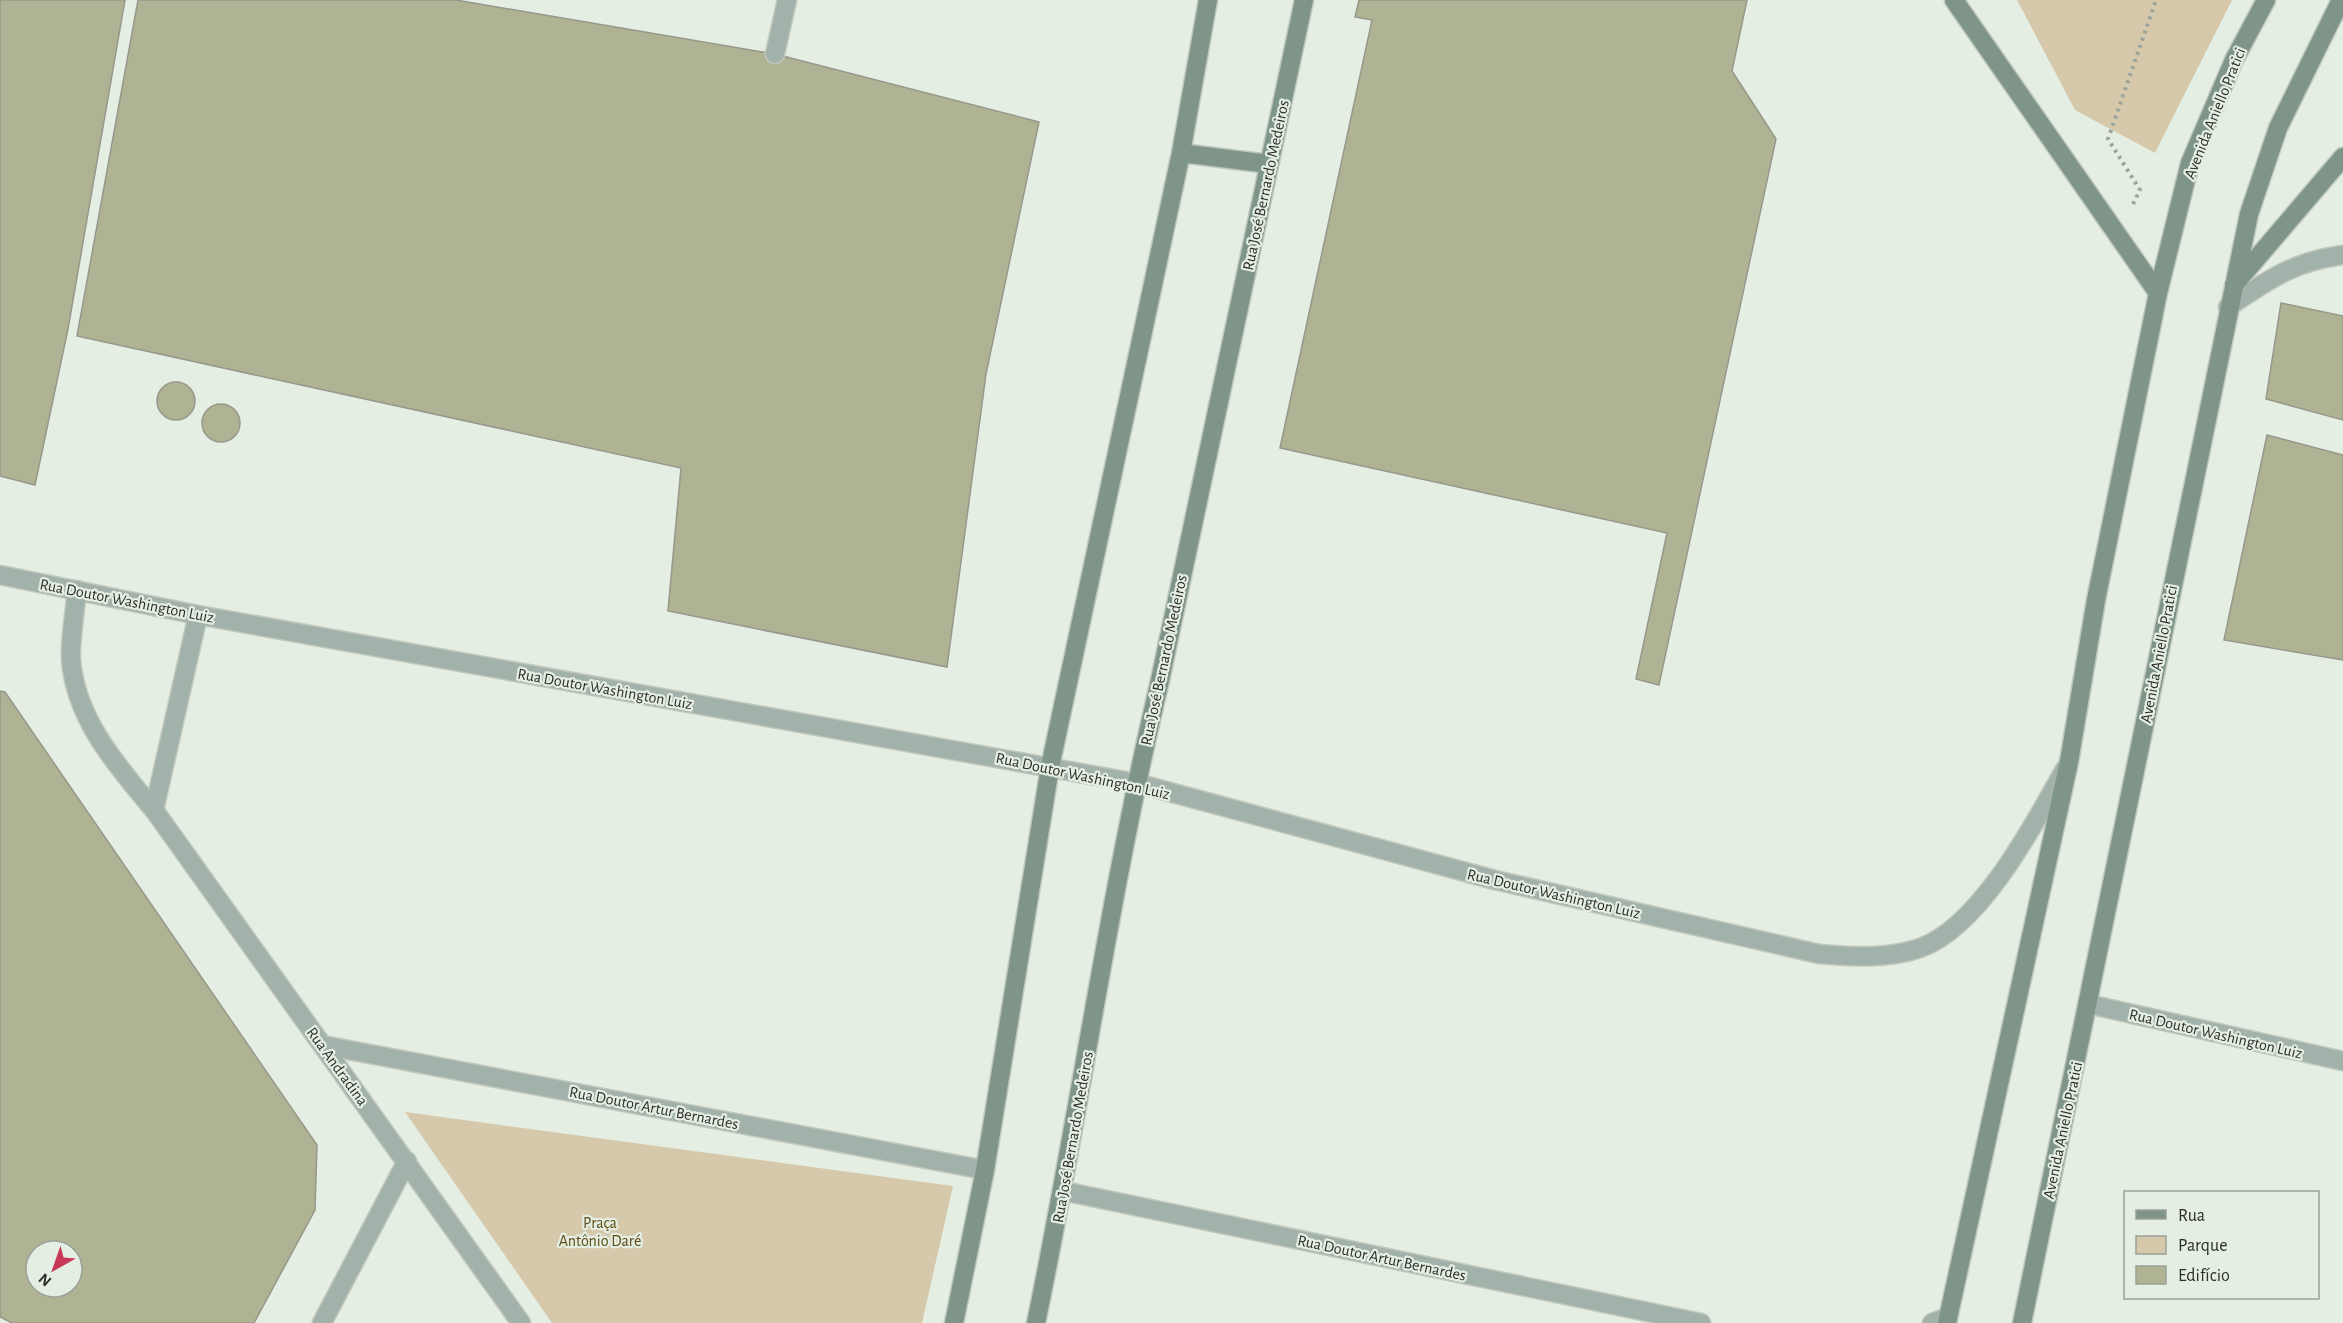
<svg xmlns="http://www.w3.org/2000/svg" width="2343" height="1323" font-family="'Alegreya Sans',sans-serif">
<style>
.green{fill:#d6c9ab}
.building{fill:#b0b393;stroke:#96988b;stroke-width:1.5;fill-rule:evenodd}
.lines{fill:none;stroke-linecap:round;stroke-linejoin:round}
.service-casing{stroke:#c0c8bd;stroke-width:21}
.minor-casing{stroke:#c0c8bd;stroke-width:21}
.tertiary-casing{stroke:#c0c8bd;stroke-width:21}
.secondary-casing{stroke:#c0c8bd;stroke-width:21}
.path{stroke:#9da49a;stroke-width:4;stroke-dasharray:3 4.5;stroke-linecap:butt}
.service{stroke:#a2b1a9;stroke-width:18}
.minor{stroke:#a2b1a9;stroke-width:18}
.tertiary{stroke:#a2b1a9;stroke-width:18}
.secondary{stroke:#7f9589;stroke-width:18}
.labels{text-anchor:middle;stroke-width:4.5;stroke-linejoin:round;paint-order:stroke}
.street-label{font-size:16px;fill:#2b2f2a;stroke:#e5eee2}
.park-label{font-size:16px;fill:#5e4a14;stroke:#e5eee2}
</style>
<rect width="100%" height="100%" fill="#e5eee2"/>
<!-- green -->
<path class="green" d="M2017 0H2232L2155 153 2075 110Z
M405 1112 953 1186 922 1323H552Z"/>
<!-- building -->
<path class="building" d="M0 0H125L68 329 35 485 0 476Z
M138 0H456L775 54 1039 122 986 374 947 667 668 611 681 468 77 336Z
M1359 0H1747L1732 71 1776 139 1659 685 1636 679 1667 533 1280 448 1372 20 1355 17Z
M2281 303 2343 316V420L2266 399Z
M157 401a19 19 0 1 1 38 0a19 19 0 1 1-38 0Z
M202 423a19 19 0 1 1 38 0a19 19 0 1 1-38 0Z
M2267 435 2343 455V660L2224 640Z
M0 691 5 692 317 1145 315 1210 254 1323H12L0 1317ZM36 1251H72V1287H36Z"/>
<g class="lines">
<defs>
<path id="service" d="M775 54 787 0
M2228 307C2270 279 2292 262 2343 255"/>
<path id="minor" d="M77 590C75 613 70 637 71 659 75 719 118 767 154 810L521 1323
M154 810 198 615
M2088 1004 2343 1061
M322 1045 985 1170
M1063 1191 1701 1323
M322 1323 407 1161
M1932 1323 1948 1317"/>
<path id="tertiary" d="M0 575 198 615 1136 783 1495 880 1819 954C1853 957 1888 959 1920 948 1980 927 2035 823 2065 769"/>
<path id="secondary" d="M1954 0 2158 293
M1181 153 1269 164
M2234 285 2343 157
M954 1323 985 1170 1050 767 1181 153 1208 0
M1036 1323C1080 1111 1109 895 1159 685L1304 0
M1947 1323 2069 762 2096 600 2158 293 2190 163 2234 60 2266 0
M2022 1323 2249 214 2278 128 2341 0"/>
</defs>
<!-- service casing -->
<use href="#service" class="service-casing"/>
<!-- minor casing -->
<use href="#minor" class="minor-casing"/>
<!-- tertiary casing -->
<use href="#tertiary" class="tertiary-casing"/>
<!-- secondary casing -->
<use href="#secondary" class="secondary-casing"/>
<!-- path -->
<path class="path" d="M2133 204 2140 190 2108 139 2156 0"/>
<!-- service -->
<use href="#service" class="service"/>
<!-- minor -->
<use href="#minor" class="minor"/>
<!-- tertiary -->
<use href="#tertiary" class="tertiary"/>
<!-- secondary -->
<use href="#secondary" class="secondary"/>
</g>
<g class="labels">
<!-- street labels -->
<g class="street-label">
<text transform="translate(2214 113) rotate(-68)" y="6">Avenida Aniello Pratici</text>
<text transform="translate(1265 185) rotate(-78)" y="6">Rua José Bernardo Medeiros</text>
<text transform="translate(127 600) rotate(11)" y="6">Rua Doutor Washington Luiz</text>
<text transform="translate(2158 654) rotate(-79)" y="6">Avenida Aniello Pratici</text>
<text transform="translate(1163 660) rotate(-78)" y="6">Rua José Bernardo Medeiros</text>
<text transform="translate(605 688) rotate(10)" y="6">Rua Doutor Washington Luiz</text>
<text transform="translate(1083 775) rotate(12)" y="6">Rua Doutor Washington Luiz</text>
<text transform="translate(1554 893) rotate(13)" y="6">Rua Doutor Washington Luiz</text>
<text transform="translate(2216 1033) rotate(13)" y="6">Rua Doutor Washington Luiz</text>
<text transform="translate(338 1066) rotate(54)" y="6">Rua Andradina</text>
<text transform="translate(654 1107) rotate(11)" y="6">Rua Doutor Artur Bernardes</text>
<text transform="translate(2062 1130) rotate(-78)" y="6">Avenida Aniello Pratici</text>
<text transform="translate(1072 1137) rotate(-80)" y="6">Rua José Bernardo Medeiros</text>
<text transform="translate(1382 1257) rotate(12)" y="6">Rua Doutor Artur Bernardes</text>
</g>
<!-- park labels -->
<g class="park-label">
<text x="600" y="1228">Praça<tspan x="600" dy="18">Antônio Daré</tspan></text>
</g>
</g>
<!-- legend -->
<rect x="2124" y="1191" width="195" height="108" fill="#e5eee2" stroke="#9ba298" stroke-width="1.5"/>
<rect x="2136" y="1210" width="30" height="9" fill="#7f9589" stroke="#9ba298" stroke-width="1.5"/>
<text x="2178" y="1221" font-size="18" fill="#2b2f2a">Rua</text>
<rect x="2136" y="1236" width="30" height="18" fill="#d6c9ab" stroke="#9ba298" stroke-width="1.5"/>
<text x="2178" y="1251" font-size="18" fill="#2b2f2a">Parque</text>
<rect x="2136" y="1266" width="30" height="18" fill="#b0b393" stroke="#9ba298" stroke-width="1.5"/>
<text x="2178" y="1281" font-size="18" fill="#2b2f2a">Edifício</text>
<!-- north arrow -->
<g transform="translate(54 1269) rotate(220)"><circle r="28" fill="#e5eee2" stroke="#9ba298" stroke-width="1.5"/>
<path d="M0-4.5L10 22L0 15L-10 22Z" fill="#c73859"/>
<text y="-9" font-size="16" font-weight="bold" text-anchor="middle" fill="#2b2f2a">N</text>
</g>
</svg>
